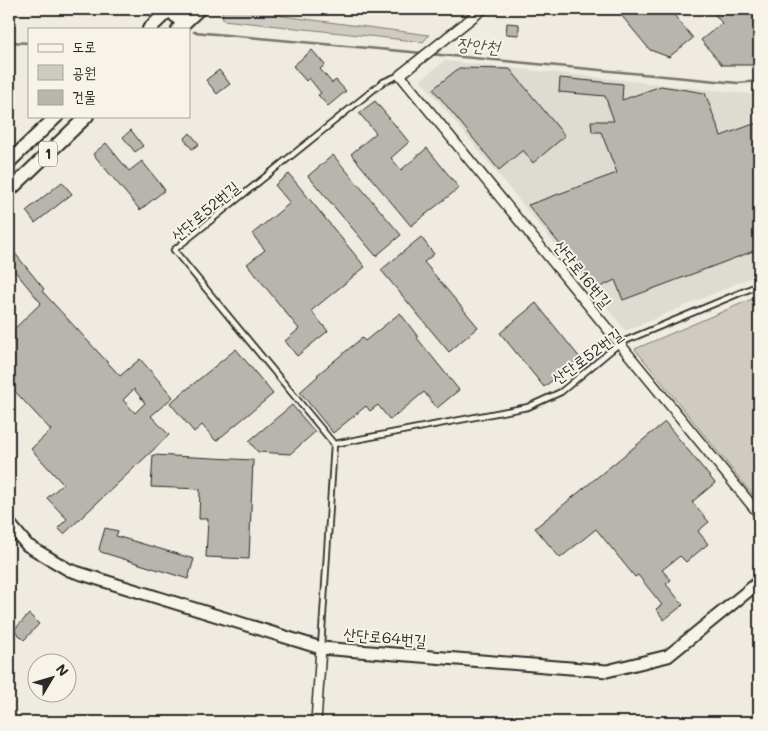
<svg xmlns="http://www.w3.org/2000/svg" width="768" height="731" font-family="Mali,'Poor Story',sans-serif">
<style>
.built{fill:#dedbd1}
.green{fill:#cfcbc2;stroke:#7d7b76}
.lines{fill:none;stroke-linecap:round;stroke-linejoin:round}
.stream{stroke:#74726e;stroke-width:2.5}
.building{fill:#b8b5ae;stroke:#2b2b2b;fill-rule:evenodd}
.lane-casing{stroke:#2b2b2b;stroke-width:8}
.street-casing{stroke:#2b2b2b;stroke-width:12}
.secondary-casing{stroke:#2b2b2b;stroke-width:15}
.primary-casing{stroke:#2b2b2b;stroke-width:16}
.lane{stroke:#f7f3e8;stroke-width:4.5}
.street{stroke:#f7f3e8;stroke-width:9}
.secondary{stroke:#f7f3e8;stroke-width:11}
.primary{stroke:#f7f3e8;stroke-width:12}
.labels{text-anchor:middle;stroke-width:4;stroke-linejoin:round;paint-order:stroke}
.shield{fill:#f7f3e8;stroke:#686764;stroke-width:1}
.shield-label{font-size:15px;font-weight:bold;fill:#2b2b2b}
.street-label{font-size:16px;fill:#2b2b2b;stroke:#f7f3e8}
.water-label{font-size:18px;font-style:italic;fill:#555552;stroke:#f7f3e8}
</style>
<rect width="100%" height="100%" fill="#efebe0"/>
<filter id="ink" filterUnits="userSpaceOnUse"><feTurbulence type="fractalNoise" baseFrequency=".02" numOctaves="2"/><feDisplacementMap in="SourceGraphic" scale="10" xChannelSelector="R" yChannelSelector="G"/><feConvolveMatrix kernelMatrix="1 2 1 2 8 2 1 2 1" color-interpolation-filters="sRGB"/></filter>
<g filter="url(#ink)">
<!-- built -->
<path class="built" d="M444 61 751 94 759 93V274L626 331 421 80Z"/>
<!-- green -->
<path class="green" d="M222 9H275L282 16 429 35 423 42 223 20Z
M759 296V503L635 349Z"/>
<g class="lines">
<!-- stream -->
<path class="stream" d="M194 32 422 53
M9 42 29 43
M430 54 738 83 759 81"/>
</g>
<!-- building -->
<path class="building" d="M616 9H669L693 38 669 57 650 50Z
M710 9H759V65H722L701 40 722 23Z
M507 23 519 24V35L506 34Z
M312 50 325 65 320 69 332 83 336 80 346 91 328 106 318 95 321 93 309 78 306 81 293 66Z
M459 68 510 69 565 136 533 163 523 150 499 170 433 89Z
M219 70 230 84 217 94 206 80Z
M560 78 623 84 622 100 661 86 705 93 721 136 759 122V249L623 300 615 280 596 289 528 205 617 173 601 132H592L591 121H614L605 96 559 92Z
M375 101 409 142 391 158 401 170 427 148 459 188 411 226 351 154 376 133 359 113Z
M131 130 143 146 135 152 123 137Z
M190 133 199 144 192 149 184 139Z
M106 143 129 171 142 161 165 190 140 210 93 154Z
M333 155 401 235 376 256 308 176Z
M289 174 365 267 311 311 328 331 297 356 285 341 299 329 247 264 265 250 252 234 290 203 275 185Z
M62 182 72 194 35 223 26 211Z
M421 237 434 254 424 262 478 327 449 352 381 270Z
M9 246 44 289 42 291 120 376 140 359 173 397 151 416 169 435 64 534 58 528 67 519 47 498 63 484 31 449 51 430 9 385V334L41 303 9 264ZM134 389 145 403 135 413 123 400Z
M536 303 580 358 544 387 500 333Z
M400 313 418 337 417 338 459 390 437 408 424 392 390 420 378 405 370 411 366 406 333 433 300 392 318 376 317 375 362 338 365 341Z
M236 349 273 394 216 441 202 425 194 432 170 403Z
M292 405 315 432 290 454 258 452 249 441Z
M665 422 715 483 692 502 709 522 698 531 708 544 686 562 680 556 662 570 671 580 666 584 683 605 664 620 656 609 662 605 638 575 635 577 596 529 560 558 535 528Z
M153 455 253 460 249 559 206 557 208 519H199L200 489 151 487Z
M105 528 118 531 116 536 194 559 188 579 101 552 99 549Z
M29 614 39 624 24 640 14 630Z"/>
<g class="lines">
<defs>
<path id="lane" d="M400 75 383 82 174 250 334 444 528 407 561 392 620 343 759 285
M321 647 334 444"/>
<path id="street" d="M483 9 400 75 759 514
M316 722 321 648"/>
<path id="secondary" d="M168 9 183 24
M9 523 27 545 69 570 321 648 607 671 668 656 759 582"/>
<path id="primary" d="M149 29 170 9
M178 29 199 9
M9 162 57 116
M9 191 87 116"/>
</defs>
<!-- lane casing -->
<use href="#lane" class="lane-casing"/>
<!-- street casing -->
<use href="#street" class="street-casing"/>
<!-- secondary casing -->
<use href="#secondary" class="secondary-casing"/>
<!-- primary casing -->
<use href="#primary" class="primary-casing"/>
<!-- lane -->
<use href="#lane" class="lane"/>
<!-- street -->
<use href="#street" class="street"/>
<!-- secondary -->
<use href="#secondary" class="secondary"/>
<!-- primary -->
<use href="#primary" class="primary"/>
</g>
</g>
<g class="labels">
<!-- shield labels -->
<rect class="shield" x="39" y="141.5" width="18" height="25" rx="4"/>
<g class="shield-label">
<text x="48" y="159">1</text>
</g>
<!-- street labels -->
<g class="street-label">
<text transform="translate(205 211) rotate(-40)" y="6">산단로52번길</text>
<text transform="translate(583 274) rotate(51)" y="6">산단로16번길</text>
<text transform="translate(587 356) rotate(-36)" y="6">산단로52번길</text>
<text transform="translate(385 637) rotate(5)" y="6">산단로64번길</text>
</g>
<!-- water labels -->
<g class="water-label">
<text transform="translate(478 46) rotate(5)" y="6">장안천</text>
</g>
</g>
<!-- margin -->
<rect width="768" height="731" fill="none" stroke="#f7f3e8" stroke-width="30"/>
<rect x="15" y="15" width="738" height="701" fill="none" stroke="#2b2b2b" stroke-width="2" filter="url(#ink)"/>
<!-- legend -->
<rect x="28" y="28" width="162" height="90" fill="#f7f3e8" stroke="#a5a39c"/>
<rect x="38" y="44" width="25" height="8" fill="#f7f3e8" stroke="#a5a39c"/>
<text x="72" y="52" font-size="15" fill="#2b2b2b">도로</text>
<rect x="38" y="65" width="25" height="15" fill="#cfcbc2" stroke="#a5a39c"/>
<text x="72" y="78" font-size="15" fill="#2b2b2b">공원</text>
<rect x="38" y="90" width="25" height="15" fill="#b8b5ae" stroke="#a5a39c"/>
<text x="72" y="102" font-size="15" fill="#2b2b2b">건물</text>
<!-- north arrow -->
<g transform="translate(52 678) rotate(52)"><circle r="24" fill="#f7f3e8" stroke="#a5a39c"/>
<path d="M0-4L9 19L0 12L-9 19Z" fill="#2b2b2b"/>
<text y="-8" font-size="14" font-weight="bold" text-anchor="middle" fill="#2b2b2b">N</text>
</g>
</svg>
